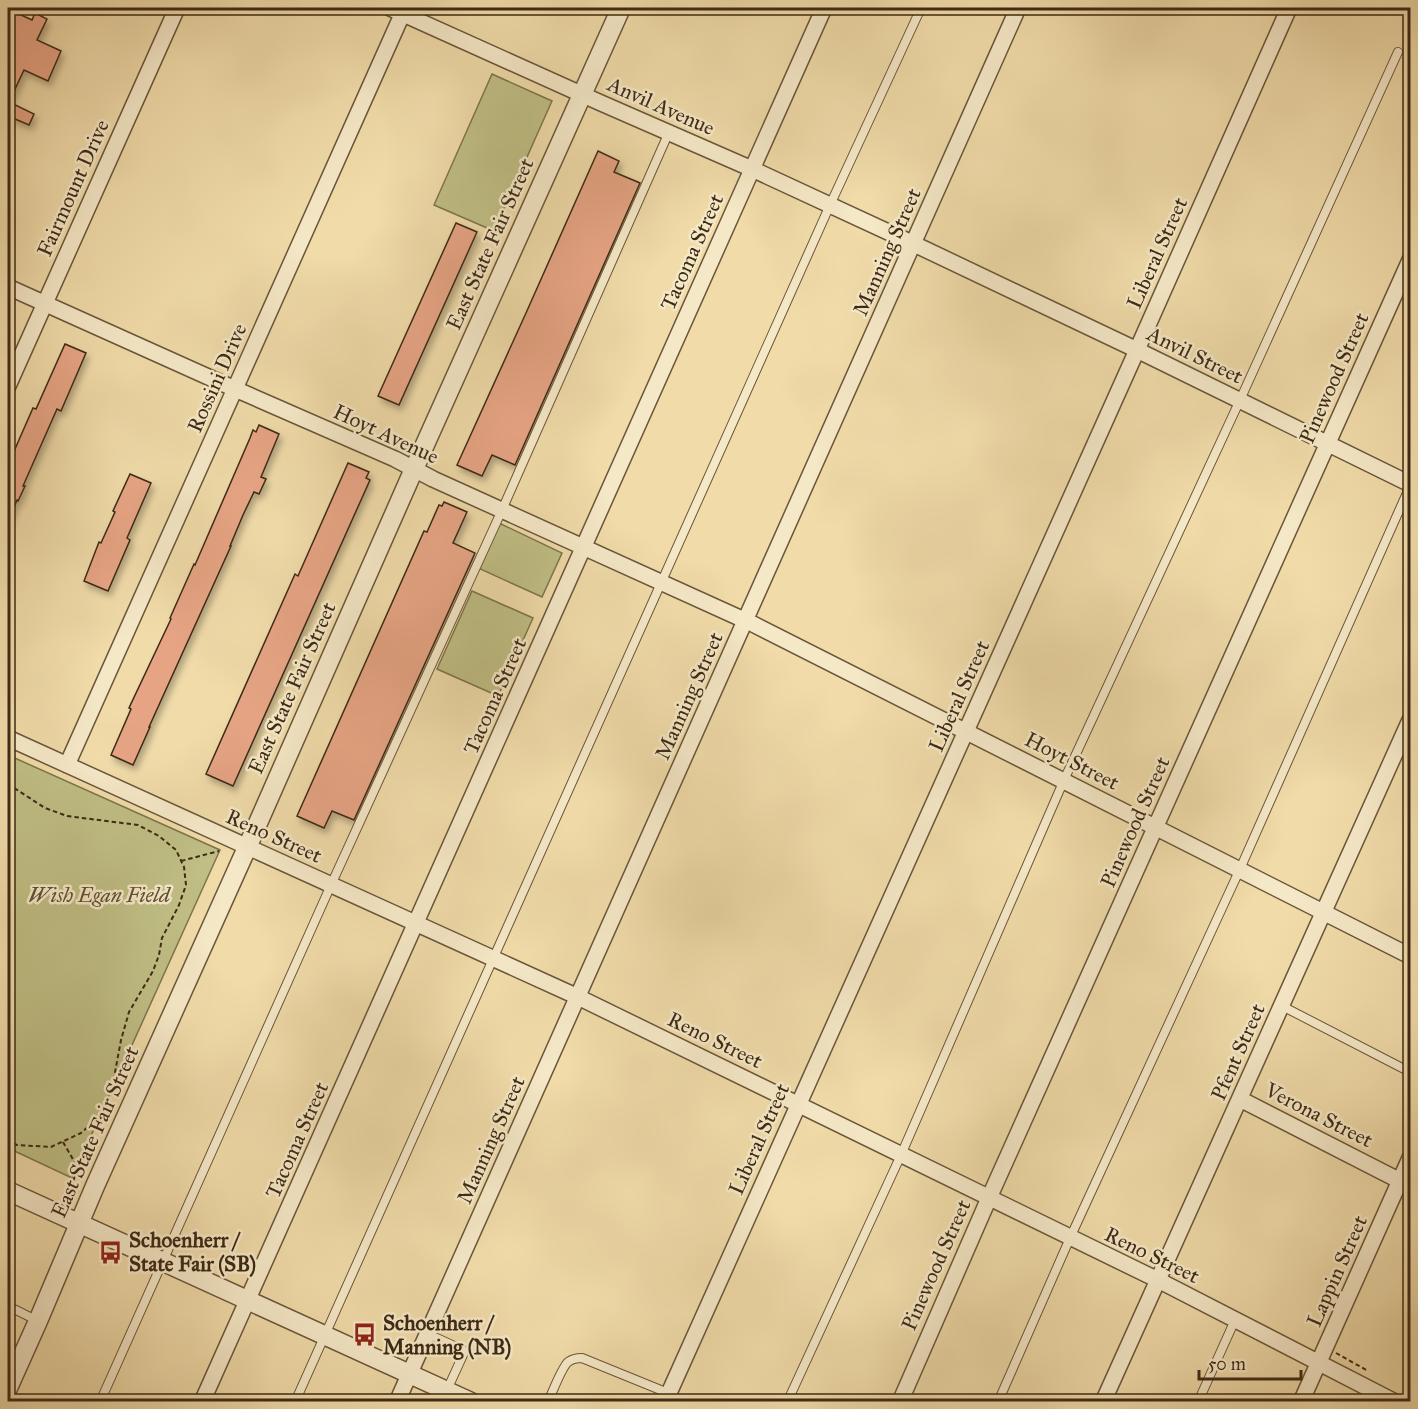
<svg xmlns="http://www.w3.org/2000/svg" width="1418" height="1409" font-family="'IM FELL Great Primer',serif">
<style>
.green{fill:#bfbe84;stroke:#7e744c;stroke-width:1.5}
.building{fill:#e6a484;stroke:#3d2a15;stroke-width:1.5;filter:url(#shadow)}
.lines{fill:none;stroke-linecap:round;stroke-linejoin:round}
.service-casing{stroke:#6a563a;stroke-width:10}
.minor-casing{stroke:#6a563a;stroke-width:18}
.tertiary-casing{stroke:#6a563a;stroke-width:21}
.path{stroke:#3d2a15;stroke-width:2;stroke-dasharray:4.5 3;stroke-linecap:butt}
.service{stroke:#f5e8c7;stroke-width:8}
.minor{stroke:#f5e8c7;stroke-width:15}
.tertiary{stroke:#f5e8c7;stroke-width:18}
.labels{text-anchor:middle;stroke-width:5;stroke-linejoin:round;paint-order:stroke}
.street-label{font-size:21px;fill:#3d2a15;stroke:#f5e8c7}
.park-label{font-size:21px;font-style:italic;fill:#5e4f31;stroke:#f5e8c7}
.poi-label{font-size:21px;font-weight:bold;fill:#3d2a15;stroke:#f5e8c7;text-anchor:start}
</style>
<defs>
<filter id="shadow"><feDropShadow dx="3" dy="5" stdDeviation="3" flood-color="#0004"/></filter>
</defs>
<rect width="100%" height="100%" fill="#f0dba9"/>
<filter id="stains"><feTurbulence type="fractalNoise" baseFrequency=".00333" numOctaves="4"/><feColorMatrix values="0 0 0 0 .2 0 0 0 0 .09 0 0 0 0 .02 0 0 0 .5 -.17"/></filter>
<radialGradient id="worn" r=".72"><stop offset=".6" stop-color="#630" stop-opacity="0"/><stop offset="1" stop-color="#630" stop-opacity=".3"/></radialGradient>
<!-- green -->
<path class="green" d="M492 74 552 101 494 231 434 205Z
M499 523 562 553 542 597 478 568Z
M472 591 533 618 498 696 437 669Z
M8 755 220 850 72 1178 8 1148Z"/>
<!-- building -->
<path class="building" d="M8 9 32 20 35 13 47 19 37 40 61 51 48 81 24 70 9 102 34 114 29 125 8 116Z
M598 151 619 161 614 172 640 183 515 465 492 455 482 476 457 465 526 313Z
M456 223 477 232 399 405 378 396Z
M65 344 86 353 61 411 57 409 23 486H25L18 501 17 500 8 522V465L33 408 36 409Z
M259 425 279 434 261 477 266 479 259 494 254 492 243 515 230 546H231L149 727H150L133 765 111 755 131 709 129 708 171 619 170 618 194 564 195 565 250 438 253 430 256 432Z
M348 463 369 472 366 478 370 480 233 786 206 774 295 574 298 576Z
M130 474 151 483 127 538 130 540 108 591 84 581 99 542 101 543 115 512 113 511Z
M444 502 467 512 453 543 475 553 354 820 332 811 324 828 297 816 424 531 427 532 439 505 442 506Z"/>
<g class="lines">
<defs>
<path id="service" d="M1282 1006 1410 1072
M8 1306 38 1321
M428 1334 463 1350V1355L447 1390
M790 1396 901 1155 1064 780 1240 400 1398 52
M100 1402 331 885 502 510 669 132
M295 1402 830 205 921 8
M548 1402C552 1393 562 1367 568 1362 572 1359 577 1358 582 1358L668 1393
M998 1402 1070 1238 1240 869 1410 486
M1198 1402 1235 1320"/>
<path id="minor" d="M390 8 601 103 752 169 914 244 1137 350 1410 484
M8 287 235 389 395 459 433 479 753 624 1410 956
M8 386 177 8
M8 738 578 997 1158 1280 1395 1402
M67 765 405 8
M1240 1099 1410 1186
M202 1402 824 8
M397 1402 1018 8
M665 1402 1137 350 1289 8
M900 1402 989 1198 1410 260
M1103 1402 1410 720
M1301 1402 1410 1158"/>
<path id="tertiary" d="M8 1191 471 1402
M8 1388 38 1321 95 1186 254 832 414 469 621 8"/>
</defs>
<!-- service casing -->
<use href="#service" class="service-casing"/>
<!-- minor casing -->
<use href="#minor" class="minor-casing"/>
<!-- tertiary casing -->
<use href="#tertiary" class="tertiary-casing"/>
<!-- path -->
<path class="path" d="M8 784 45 808 67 816 138 825 159 836 176 850 184 867 186 885 179 905 162 938 159 955 153 971 129 1012 121 1040 111 1094 106 1108 90 1125 81 1133 51 1147 17 1145 8 1141
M181 861 219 851
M63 1142 74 1161 76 1174 65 1200
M1336 1353 1368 1371"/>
<!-- service -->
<use href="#service" class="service"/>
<!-- minor -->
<use href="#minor" class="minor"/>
<!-- tertiary -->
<use href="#tertiary" class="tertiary"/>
</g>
<!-- icons -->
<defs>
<symbol id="bus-bare" viewBox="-9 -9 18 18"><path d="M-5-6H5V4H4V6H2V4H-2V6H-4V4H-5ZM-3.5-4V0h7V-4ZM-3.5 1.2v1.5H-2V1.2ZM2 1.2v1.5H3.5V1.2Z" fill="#8f2418" stroke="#f5e8c7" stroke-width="2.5" paint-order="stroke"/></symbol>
</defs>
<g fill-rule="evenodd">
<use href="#bus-bare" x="94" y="1236" width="33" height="33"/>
<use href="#bus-bare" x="348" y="1318" width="33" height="33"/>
</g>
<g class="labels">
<!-- street labels -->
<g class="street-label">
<text transform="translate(661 106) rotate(24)" y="7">Anvil Avenue</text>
<text transform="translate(73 188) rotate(-66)" y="7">Fairmount Drive</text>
<text transform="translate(490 244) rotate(-66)" y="7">East State Fair Street</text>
<text transform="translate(692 252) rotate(-66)" y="7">Tacoma Street</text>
<text transform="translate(887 252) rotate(-66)" y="7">Manning Street</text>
<text transform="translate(1157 253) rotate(-66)" y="7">Liberal Street</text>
<text transform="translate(1195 355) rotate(26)" y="7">Anvil Street</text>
<text transform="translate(217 378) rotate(-66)" y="7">Rossini Drive</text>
<text transform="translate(1334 378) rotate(-66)" y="7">Pinewood Street</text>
<text transform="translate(386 434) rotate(25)" y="7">Hoyt Avenue</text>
<text transform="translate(292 688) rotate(-66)" y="7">East State Fair Street</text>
<text transform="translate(495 696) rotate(-66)" y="7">Tacoma Street</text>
<text transform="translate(689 696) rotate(-66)" y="7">Manning Street</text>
<text transform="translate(959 696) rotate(-66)" y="7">Liberal Street</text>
<text transform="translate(1072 761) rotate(27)" y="7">Hoyt Street</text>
<text transform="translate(1135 822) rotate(-66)" y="7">Pinewood Street</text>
<text transform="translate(274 836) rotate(24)" y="7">Reno Street</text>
<text transform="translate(715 1040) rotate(26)" y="7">Reno Street</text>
<text transform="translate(1238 1052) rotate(-66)" y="7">Pfent Street</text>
<text transform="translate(1319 1115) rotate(27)" y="7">Verona Street</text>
<text transform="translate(95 1132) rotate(-66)" y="7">East State Fair Street</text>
<text transform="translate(759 1139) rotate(-66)" y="7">Liberal Street</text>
<text transform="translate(297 1140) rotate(-66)" y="7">Tacoma Street</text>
<text transform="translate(491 1140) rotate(-66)" y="7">Manning Street</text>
<text transform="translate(1152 1255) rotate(26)" y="7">Reno Street</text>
<text transform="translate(936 1265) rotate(-66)" y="7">Pinewood Street</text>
<text transform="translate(1337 1271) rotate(-66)" y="7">Lappin Street</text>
</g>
<!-- park labels -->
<g class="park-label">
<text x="99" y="902">Wish Egan Field</text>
</g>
<!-- poi labels -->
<g class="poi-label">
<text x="129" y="1247">Schoenherr /<tspan x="129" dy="24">State Fair (SB)</tspan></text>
<text x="383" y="1330">Schoenherr /<tspan x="383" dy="24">Manning (NB)</tspan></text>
</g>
</g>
<!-- margin -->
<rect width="1418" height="1409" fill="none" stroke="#f0dba9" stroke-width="30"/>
<rect x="9" y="9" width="1400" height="1391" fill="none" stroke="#3d2a15" stroke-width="3"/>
<rect x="15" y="15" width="1388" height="1379" fill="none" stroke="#3d2a15" stroke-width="1.5"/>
<!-- scale -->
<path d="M1199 1370v9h102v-9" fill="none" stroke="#3d2a15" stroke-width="3"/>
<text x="1208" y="1370" font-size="18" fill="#3d2a15" stroke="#f5e8c7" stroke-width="4.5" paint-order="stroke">50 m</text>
<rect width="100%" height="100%" filter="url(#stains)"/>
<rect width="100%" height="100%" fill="url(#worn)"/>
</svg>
